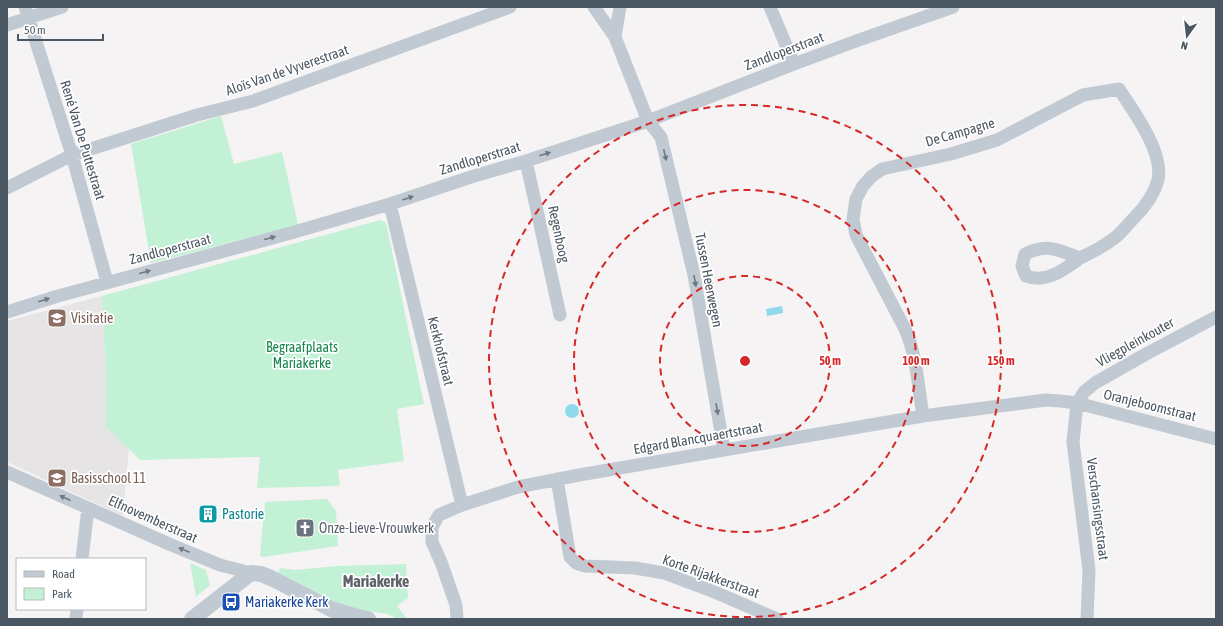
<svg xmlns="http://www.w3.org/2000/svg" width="1223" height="626" font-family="'Asap Condensed',sans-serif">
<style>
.education{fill:#e6e4e5}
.green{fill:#c3f1d5}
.water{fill:#90daee}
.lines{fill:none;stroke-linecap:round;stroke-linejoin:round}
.minor{stroke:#c1cad2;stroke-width:13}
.tertiary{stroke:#c1cad2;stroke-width:16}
.oneway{fill:#6e7983}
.ring{fill:none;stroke:#d62828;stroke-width:2;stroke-dasharray:7 5}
.labels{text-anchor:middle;stroke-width:3.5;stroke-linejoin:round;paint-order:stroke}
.street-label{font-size:14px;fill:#4a5661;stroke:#fff}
.education-label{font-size:14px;fill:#785e54;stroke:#fff;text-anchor:start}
.park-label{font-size:14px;fill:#17864f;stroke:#fff}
.culture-label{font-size:14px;fill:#0d838f;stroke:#fff;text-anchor:start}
.worship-label{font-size:14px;fill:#5b616d;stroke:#fff;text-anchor:start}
.transit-label{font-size:14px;fill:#164399;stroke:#fff;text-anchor:start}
.quarter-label{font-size:16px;font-weight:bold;fill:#5f6368;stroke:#fff}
.centre{fill:#d62828;stroke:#fff;stroke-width:2}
.ring-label{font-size:12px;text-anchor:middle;font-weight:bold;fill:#d62828;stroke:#fff;stroke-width:3.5;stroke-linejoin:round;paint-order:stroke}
</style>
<rect width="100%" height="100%" fill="#f5f3f3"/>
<!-- education -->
<path class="education" d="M102 296 105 359 106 427 129 449 123 516 7 462V321Z"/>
<!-- green -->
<path class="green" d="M221 116 234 164 282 152 298 225 151 263 131 144Z
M380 220 386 223 424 404 397 409 404 461 338 470 340 485 338 486 257 488 260 457 140 460 106 427 105 359 102 296Z
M327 499 336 511 338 546 263 557 260 556 265 502Z
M190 563 206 570 210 585 196 597Z
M406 564 408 598 397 606 407 619H397L388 614 349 608 304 588 278 574 280 568 295 570 337 566Z"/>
<!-- water -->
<path class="water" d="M782 306 783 313 767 316 766 309Z
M565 411a7 7 0 1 1 14 0a7 7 0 1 1-14 0Z"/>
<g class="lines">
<!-- minor -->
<path class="minor" d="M25 7 72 155 107 282
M594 7 615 37 648 121 661 137 694 275 724 450
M770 7 794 64
M7 25 62 7
M615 37 620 7
M526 161 560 315
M7 188 72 155 197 115 253 101 510 7
M390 204 462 505
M7 312 58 296 291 233 390 204 474 176 526 161 648 121 794 64 859 40 953 7
M923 416C918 387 917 356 905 329L856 235 853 219 856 199 863 186 871 177 882 169 951 154 997 140 1083 95 1119 89C1134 112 1164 152 1158 180 1154 195 1144 208 1134 218 1128 224 1123 231 1117 236 1106 245 1093 252 1080 258 1058 250 1048 243 1025 254L1022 266 1026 276C1046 284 1065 269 1080 258
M7 472 169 544 220 565 251 573
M557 479 570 557 576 563 585 566 635 568 664 573 717 593 777 619
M82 559 88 508
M76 619 77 609
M457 619 456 605 441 562 432 542V527L439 515 462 505 518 487 579 475 923 416 1046 400 1060 401 1077 403 1216 439
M1087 619 1089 570 1073 442 1077 403 1084 392 1095 383 1146 354 1216 317"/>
<!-- tertiary -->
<path class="tertiary" d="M192 619 251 573 261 574 271 578 331 609 354 616 368 619"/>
</g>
<!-- one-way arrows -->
<defs><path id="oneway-solid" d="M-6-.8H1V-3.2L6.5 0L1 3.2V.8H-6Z"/></defs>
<g class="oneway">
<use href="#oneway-solid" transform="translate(545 154) rotate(-18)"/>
<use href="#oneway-solid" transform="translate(665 155) rotate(77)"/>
<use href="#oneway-solid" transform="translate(408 198) rotate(-19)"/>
<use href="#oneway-solid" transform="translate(270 238) rotate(-15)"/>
<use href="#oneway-solid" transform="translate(145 272) rotate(-15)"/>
<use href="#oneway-solid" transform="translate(695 281) rotate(80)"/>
<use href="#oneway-solid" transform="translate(44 300) rotate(-18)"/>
<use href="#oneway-solid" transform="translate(717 409) rotate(80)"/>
<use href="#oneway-solid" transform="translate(65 498) rotate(-156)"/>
<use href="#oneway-solid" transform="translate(184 550) rotate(-158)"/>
</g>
<!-- distance rings -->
<g class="ring">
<circle cx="745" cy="361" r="85"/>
<circle cx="745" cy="361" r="171"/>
<circle cx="745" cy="361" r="256"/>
</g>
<!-- icons -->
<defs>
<symbol id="school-square" viewBox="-11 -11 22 22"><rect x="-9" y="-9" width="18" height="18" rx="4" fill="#8d6e63" stroke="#fff"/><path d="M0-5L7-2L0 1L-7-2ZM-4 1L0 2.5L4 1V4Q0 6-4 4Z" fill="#fff"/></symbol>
<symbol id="building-square" viewBox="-11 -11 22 22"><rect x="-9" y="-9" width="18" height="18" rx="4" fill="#0f9aa8" stroke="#fff"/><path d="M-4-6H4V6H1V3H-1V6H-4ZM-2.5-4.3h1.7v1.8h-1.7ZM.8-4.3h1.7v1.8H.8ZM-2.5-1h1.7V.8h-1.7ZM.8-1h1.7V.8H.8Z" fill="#fff"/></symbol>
<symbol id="church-square" viewBox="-11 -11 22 22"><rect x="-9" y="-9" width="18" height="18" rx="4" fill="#6b7280" stroke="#fff"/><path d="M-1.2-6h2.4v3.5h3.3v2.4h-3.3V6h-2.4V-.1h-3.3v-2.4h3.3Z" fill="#fff"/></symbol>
<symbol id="bus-square" viewBox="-11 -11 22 22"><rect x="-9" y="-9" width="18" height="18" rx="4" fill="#1a4fb4" stroke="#fff"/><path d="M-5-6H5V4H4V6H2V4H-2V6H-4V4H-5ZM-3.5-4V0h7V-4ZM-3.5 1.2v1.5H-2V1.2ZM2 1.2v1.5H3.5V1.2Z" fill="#fff"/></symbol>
</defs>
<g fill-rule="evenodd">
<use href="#school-square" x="46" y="307" width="22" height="22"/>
<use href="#school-square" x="46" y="467" width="22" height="22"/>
<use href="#building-square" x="197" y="503" width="22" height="22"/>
<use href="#church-square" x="294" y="517" width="22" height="22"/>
<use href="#bus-square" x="220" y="591" width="22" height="22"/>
</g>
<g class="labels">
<!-- street labels -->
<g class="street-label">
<text transform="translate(784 51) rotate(-21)" y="5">Zandloperstraat</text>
<text transform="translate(287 70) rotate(-19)" y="5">Aloïs Van de Vyverestraat</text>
<text transform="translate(960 132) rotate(-16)" y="5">De Campagne</text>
<text transform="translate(83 140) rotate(73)" y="5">René Van De Puttestraat</text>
<text transform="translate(480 158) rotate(-17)" y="5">Zandloperstraat</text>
<text transform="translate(559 234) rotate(78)" y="5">Regenboog</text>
<text transform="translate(170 249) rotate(-15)" y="5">Zandloperstraat</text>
<text transform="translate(709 280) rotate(79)" y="5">Tussen Heerwegen</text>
<text transform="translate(1135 342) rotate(-29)" y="5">Vliegpleinkouter</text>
<text transform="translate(441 351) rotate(76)" y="5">Kerkhofstraat</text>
<text transform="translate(1150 405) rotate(14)" y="5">Oranjeboomstraat</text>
<text transform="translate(698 438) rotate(-10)" y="5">Edgard Blancquaertstraat</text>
<text transform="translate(1098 509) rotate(83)" y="5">Verschansingsstraat</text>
<text transform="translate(153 519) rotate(24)" y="5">Elfnovemberstraat</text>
<text transform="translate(711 576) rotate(20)" y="5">Korte Rijakkerstraat</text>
</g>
<!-- education labels -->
<g class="education-label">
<text x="71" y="323">Visitatie</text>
<text x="71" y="483">Basisschool 11</text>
</g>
<!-- park labels -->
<g class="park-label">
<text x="302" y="352">Begraafplaats<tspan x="302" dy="16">Mariakerke</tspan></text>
</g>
<!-- culture labels -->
<g class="culture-label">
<text x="222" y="519">Pastorie</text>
</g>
<!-- worship labels -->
<g class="worship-label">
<text x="319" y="533">Onze-Lieve-Vrouwkerk</text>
</g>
<!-- transit labels -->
<g class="transit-label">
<text x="245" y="607">Mariakerke Kerk</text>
</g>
<!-- quarter labels -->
<g class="quarter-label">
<text x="376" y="587">Mariakerke</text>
</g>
</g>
<circle cx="745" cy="361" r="6" class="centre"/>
<g class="ring-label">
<text x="830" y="365">50 m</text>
<text x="916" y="365">100 m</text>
<text x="1001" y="365">150 m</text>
</g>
<!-- border -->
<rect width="1223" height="626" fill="none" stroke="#4a5661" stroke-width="16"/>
<!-- legend -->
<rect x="16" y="558" width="130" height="52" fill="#ffffff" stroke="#b7bbc0"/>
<rect x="24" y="571" width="20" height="6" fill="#c1cad2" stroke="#b7bbc0"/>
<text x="52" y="578" font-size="12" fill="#4a5661">Road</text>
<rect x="24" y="588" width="20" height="12" fill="#c3f1d5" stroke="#b7bbc0"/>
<text x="52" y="598" font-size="12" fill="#4a5661">Park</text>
<!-- north arrow -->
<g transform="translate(1187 36) rotate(195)" stroke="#ffffff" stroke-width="3" paint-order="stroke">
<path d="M0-3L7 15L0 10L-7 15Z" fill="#4a5661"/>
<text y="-6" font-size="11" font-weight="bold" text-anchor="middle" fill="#4a5661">N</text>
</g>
<!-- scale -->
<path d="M18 34v6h85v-6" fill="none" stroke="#4a5661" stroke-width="2"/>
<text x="24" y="34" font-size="12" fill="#4a5661" stroke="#ffffff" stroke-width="3" paint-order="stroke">50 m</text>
</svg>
